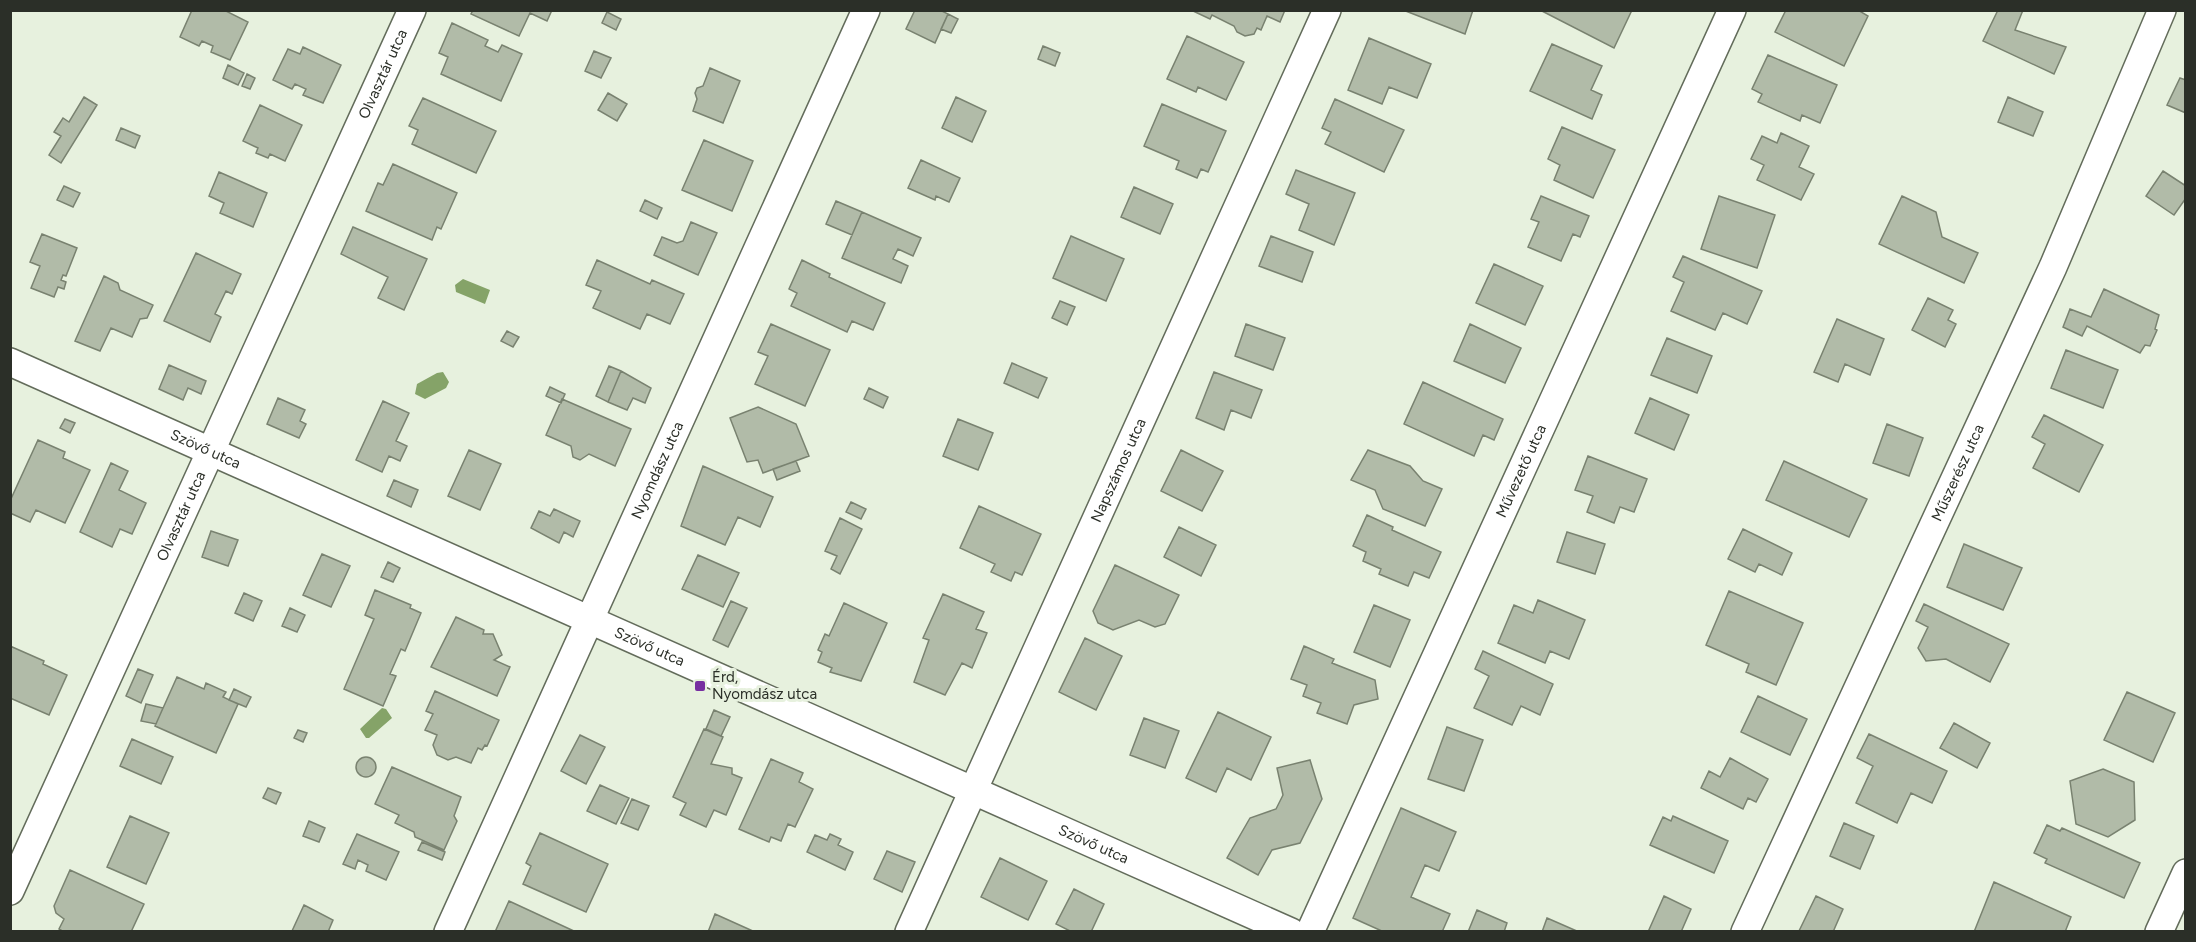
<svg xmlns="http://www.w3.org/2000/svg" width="2196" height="942" font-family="Figtree,sans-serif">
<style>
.water{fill:#85a368}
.building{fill:#b1bba8;stroke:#798270;stroke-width:1.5}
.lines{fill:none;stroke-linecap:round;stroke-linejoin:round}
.minor-casing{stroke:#636c5b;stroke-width:30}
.minor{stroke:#fff;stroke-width:27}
.poi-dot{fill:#772ea1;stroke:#e7f1de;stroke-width:2}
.labels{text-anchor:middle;stroke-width:6;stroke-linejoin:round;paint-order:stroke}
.street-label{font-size:15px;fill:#2b2f28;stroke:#e7f1de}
.poi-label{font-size:15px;fill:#2b2f28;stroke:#e7f1de;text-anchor:start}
</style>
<rect width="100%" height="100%" fill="#e7f1de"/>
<!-- water -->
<path class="water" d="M463 279 490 290 485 304 456 292 455 285Z
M443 372 449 382 446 388 425 399 415 394 417 384 437 373Z
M382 708 386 709 392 718 369 738H366L360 729Z"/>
<!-- building -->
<path class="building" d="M192 10H224L248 22 230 60 211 52 213 46 202 41 199 46 180 37Z
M473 10H552L547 21 530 13 519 36 471 14Z
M915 10H940L948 14 935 43 906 29Z
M1191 10H1285L1280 22 1267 16 1261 30 1257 28 1254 34 1245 36 1237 32 1234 26 1212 15 1210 19Z
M1403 10H1473L1465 34Z
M1540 10H1632L1614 48Z
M1786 10H1858L1868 16 1844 66 1775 32Z
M1998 10H2023L2015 30 2066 47 2054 74 1983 41Z
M607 12 621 19 616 30 602 23Z
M948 14 958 19 951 33 941 29Z
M452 23 488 40 485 46 498 52 502 45 522 54 501 101 441 74 448 57 439 53Z
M1187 36 1244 62 1226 100 1198 87 1196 92 1167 79Z
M1369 38 1431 64 1417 98 1389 87 1382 104 1348 90Z
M1552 44 1602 66 1591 90 1602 95 1592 119 1530 91Z
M1043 46 1060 53 1055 66 1038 59Z
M303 47 341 65 323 103 303 95 306 89 295 84 292 89 273 80 288 49 300 54Z
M594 51 611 58 601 78 585 71Z
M1768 55 1837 85 1820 123 1802 115 1800 121 1758 102 1762 94 1752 89Z
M228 65 244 73 238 85 223 78Z
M710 68 740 81 723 123 693 111 697 99 695 93 697 88 703 86Z
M247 74 255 78 250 89 242 86Z
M2180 78 2186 80V113L2167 105Z
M608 93 627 104 617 121 598 110Z
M84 97 97 105 61 163 49 155 61 136 54 132 63 118 69 122Z
M956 97 986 111 972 142 942 128Z
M2008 97 2043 112 2033 136 1998 122Z
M423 98 496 131 476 173 412 144 418 130 409 126Z
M1335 99 1404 130 1384 172 1325 144 1331 132 1322 128Z
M1162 104 1226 131 1208 172 1201 169 1197 178 1176 169 1179 161 1144 146Z
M260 105 302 125 285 161 270 154 268 158 256 153 258 148 243 141Z
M1562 127 1615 150 1593 198 1554 180 1560 165 1548 159Z
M121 128 140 136 135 148 116 140Z
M1781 133 1809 146 1799 167 1814 174 1801 200 1757 180 1764 165 1751 159 1762 136 1777 143Z
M704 140 753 161 732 211 682 190Z
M921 160 960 178 949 202 936 196 935 200 908 188Z
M393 164 457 193 441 229 437 227 432 240 366 211 378 183 383 185Z
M1296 170 1355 193 1334 245 1299 230 1309 204 1286 194Z
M2163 171 2186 186V198L2174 215 2146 196Z
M219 172 267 193 253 227 220 213 224 203 209 196Z
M64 186 80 193 73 207 57 200Z
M1134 187 1173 204 1160 234 1121 217Z
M1541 196 1589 216 1580 237 1573 234 1561 261 1528 247 1539 222 1531 219Z
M1719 196 1775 215 1757 268 1701 249Z
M1902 196 1936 212 1942 237 1978 253 1964 283 1879 244Z
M645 200 662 208 657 219 640 211Z
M836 201 862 212 852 235 826 224Z
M862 212 921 238 913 256 898 249 893 259 908 266 901 283 842 258Z
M691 222 717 233 698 275 654 255 662 237 677 243 683 241Z
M353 227 427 259 404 310 378 298 388 277 341 254Z
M42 234 77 248 66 276 63 275 61 280 66 282 64 289 58 287 54 297 31 288 40 266 30 262Z
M1071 236 1124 259 1106 301 1053 278Z
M1271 236 1313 252 1302 282 1259 266Z
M196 253 241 274 232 294 226 291 215 314 221 317 210 342 164 321Z
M1683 256 1762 291 1747 324 1723 313 1715 330 1671 311 1684 282 1673 277Z
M597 260 650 284 652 280 684 294 670 324 647 314 640 329 593 308 601 291 586 285Z
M802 260 830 274 829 277 885 303 873 330 852 321 847 332 791 306 797 293 789 289Z
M1494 264 1543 286 1525 325 1476 303Z
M104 276 118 283 120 290 153 305 147 318 140 319 132 337 111 328 100 351 75 341Z
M2104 289 2159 315 2155 329 2157 330 2150 346 2145 345 2140 353 2087 326 2082 336 2063 327 2070 309 2091 317Z
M1928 298 1953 310 1948 320 1956 324 1945 347 1912 330Z
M1060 301 1075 307 1067 325 1052 318Z
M1837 319 1884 339 1870 375 1845 364 1838 382 1814 372Z
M771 324 830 350 805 406 755 384 768 356 758 352Z
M1246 324 1285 338 1273 370 1235 356Z
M1470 324 1521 348 1505 383 1454 361Z
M507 331 519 337 513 347 501 341Z
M1667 338 1712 356 1697 393 1651 375Z
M2066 350 2118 370 2103 408 2051 388Z
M1012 363 1047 378 1038 398 1004 383Z
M169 365 206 381 201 394 188 388 183 400 159 389Z
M609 366 621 371 608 402 596 396Z
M621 371 651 388 645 403 633 398 627 410 608 402Z
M1214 372 1262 390 1251 418 1231 410 1224 430 1196 418Z
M1423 382 1503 419 1494 440 1483 435 1474 456 1404 424Z
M550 387 565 394 561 403 546 396Z
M869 388 888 397 883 408 864 399Z
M278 398 305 410 300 421 306 424 299 438 267 424Z
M1650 398 1689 415 1674 450 1635 433Z
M562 399 631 429 615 466 589 454 580 460 573 457 571 446 546 435Z
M383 401 409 413 396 441 407 446 400 461 389 456 382 472 356 460Z
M758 407 796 424 809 456 763 473 758 460 747 462 730 418Z
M2044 415 2103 445 2079 492 2033 468 2045 444 2032 437Z
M65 419 75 423 70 433 60 428Z
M958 419 993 433 978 470 943 456Z
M1887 424 1923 438 1909 476 1873 463Z
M38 440 65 452 63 458 90 470 65 523 36 510 30 522 10 513V501Z
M469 450 501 464 480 510 448 496Z
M1181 450 1223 471 1202 511 1161 491Z
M1368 450 1410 466 1423 481 1442 489 1425 526 1383 509 1375 490 1351 480Z
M1588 456 1647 479 1634 512 1620 507 1614 523 1587 512 1593 496 1575 490Z
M796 461 800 471 777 480 773 469Z
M1784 461 1867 499 1849 537 1766 500Z
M111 463 128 471 119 490 146 503 132 534 120 529 112 547 80 532Z
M703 466 773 497 760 527 738 517 725 545 681 526Z
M394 480 418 490 411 507 387 496Z
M851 502 866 509 861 519 846 512Z
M979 506 1041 534 1022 575 1015 572 1011 581 991 572 995 564 960 548Z
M554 509 580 521 573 537 564 532 559 543 531 528 539 511 550 516Z
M1367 515 1393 527 1392 530 1441 552 1429 578 1414 572 1408 586 1379 574 1381 569 1363 561 1366 552 1353 546Z
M840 518 862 529 840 574 831 569 837 556 825 551Z
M1179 527 1216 545 1201 576 1164 557Z
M1743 529 1792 553 1782 575 1759 564 1755 572 1728 559Z
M211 531 238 540 228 566 202 557Z
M1567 532 1605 544 1595 574 1557 562Z
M1964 544 2022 568 2003 610 1947 587Z
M322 554 350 566 331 607 303 595Z
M698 555 739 573 723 607 682 589Z
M388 562 400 568 393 582 381 577Z
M1115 565 1179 595 1165 624 1155 627 1139 620 1113 630 1098 623 1093 611Z
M375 590 411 605 410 608 421 613 405 651 401 649 390 674 396 676 383 706 344 689 374 619 365 615Z
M1729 591 1803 623 1776 685 1746 672 1749 664 1706 645Z
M244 593 262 601 253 621 235 613Z
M943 594 984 612 976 629 987 633 972 668 962 663 945 695 914 682 929 640 923 638Z
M1538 600 1585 620 1569 659 1550 651 1545 663 1498 643 1514 605 1533 613Z
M731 601 747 608 728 647 713 640Z
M844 603 887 623 861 681 830 672 832 668 818 662 822 652 818 650 825 634 829 636Z
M1924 604 2009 644 1990 682 1946 659 1926 661 1918 648 1928 627 1916 621Z
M1374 605 1410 620 1390 667 1354 652Z
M290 608 305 615 297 632 282 626Z
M456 617 484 630 483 634H493L502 655 494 660 510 667 497 696 431 667Z
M1085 638 1122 656 1096 710 1059 692Z
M10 646 44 661 43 664 67 675 49 715 10 698Z
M1304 646 1334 659 1332 663 1375 680 1378 699 1354 705 1347 724 1317 713 1321 703 1303 696 1307 685 1291 679Z
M1483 651 1553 684 1540 715 1521 706 1512 725 1474 708 1489 676 1475 669Z
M138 669 153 675 141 703 126 696Z
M177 677 204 689 206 683 226 692 223 697 238 704 216 753 155 726Z
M234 689 251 697 246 707 229 700Z
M435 691 499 720 487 746 485 745 482 750 478 748 471 763 456 757 448 760 437 755 433 745 437 735 425 730 433 714 426 711Z
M2127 692 2175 713 2153 762 2104 740Z
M1758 696 1807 719 1790 755 1741 732Z
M146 704 163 708 156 724 141 721Z
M714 710 730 717 721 736 706 729Z
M1218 712 1271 737 1251 780 1227 768 1216 792 1186 778Z
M1144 718 1179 731 1165 768 1130 755Z
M1954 723 1990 743 1977 768 1940 748Z
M1447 727 1483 740 1464 791 1428 779Z
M704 729 723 737 711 764 732 768V774L742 778 726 815 714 810 706 827 680 815 686 803 673 797Z
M298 730 307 733 303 742 294 738Z
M1869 734 1947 771 1932 803 1911 793 1897 823 1856 803 1873 766 1857 758Z
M580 735 605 747 586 784 561 771Z
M132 739 173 757 161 784 120 766Z
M356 767a10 10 0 1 1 20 0a10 10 0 1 1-20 0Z
M1730 758 1768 779 1756 802 1748 798 1743 809 1701 788 1709 771 1720 777Z
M771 759 803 773 799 782 813 789 795 827 788 824 781 841 771 837 769 842 739 829Z
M1310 760 1322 799 1300 843 1272 850 1258 875 1227 858 1250 818 1276 809 1283 795 1277 768Z
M392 767 461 797 454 816 457 821 444 850 415 837 414 832 395 823 399 815 375 804Z
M2103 769 2134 782 2135 820 2108 837 2076 824 2070 781Z
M600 785 629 798 616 824 587 811Z
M268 788 281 793 276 804 263 798Z
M632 799 649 806 638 830 621 823Z
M1401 808 1456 832 1439 871 1425 865 1411 897 1450 914 1442 932H1384L1353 918Z
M130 816 169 833 146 884 107 867Z
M1673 816 1728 841 1714 873 1650 845 1663 817 1671 821Z
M309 821 325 828 319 842 303 836Z
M1844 823 1874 836 1860 869 1830 856Z
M2047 825 2060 831 2062 828 2140 863 2124 898 2045 863 2047 859 2034 853Z
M540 833 608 864 586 912 523 884 531 866 526 863Z
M357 834 399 852 386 880 366 871 368 865 358 860 355 869 343 864Z
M830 834 841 839 838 845 853 852 845 870 807 852 815 835 827 840Z
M422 842 445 852 442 860 418 850Z
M887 851 915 862 902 892 874 879Z
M1000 858 1047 881 1028 920 981 897Z
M70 870 144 904 131 932H64L59 929 64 919 56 913 54 906Z
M1994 882 2071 917 2065 932H1974Z
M1074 889 1104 904 1091 932H1072L1056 924Z
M1664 896 1691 909 1681 932H1648Z
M1816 896 1843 909 1833 932 1799 931Z
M509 901 576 932H495Z
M304 905 333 920 328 932 292 931Z
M1477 910 1507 923 1504 932H1468Z
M715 914 755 932H708Z
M1547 918 1579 932H1542Z"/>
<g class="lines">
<defs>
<g id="minor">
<path id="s1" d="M10 362 1291 932"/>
<path id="s2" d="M10 891 412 10"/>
<path id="s3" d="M448 932 866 10"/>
<path id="s4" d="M909 932 1327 10"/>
<path id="s5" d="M1310 932 1732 10"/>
<path id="s6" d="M1745 932 2053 267 2162 10"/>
<path d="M2159 932 2186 873"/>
</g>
</defs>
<!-- minor casing -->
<use href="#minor" class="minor-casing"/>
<!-- minor -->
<use href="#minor" class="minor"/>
</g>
<!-- markers -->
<rect class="poi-dot" x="694" y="680" width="12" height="12" rx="3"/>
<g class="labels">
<!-- street labels -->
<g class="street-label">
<text dy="5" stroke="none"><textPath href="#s2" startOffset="898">Olvasztár utca</textPath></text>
<text dy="5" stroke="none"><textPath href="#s1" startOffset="214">Szövő utca</textPath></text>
<text dy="5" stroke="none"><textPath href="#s3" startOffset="507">Nyomdász utca</textPath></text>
<text dy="5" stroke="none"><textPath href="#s4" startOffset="507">Napszámos utca</textPath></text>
<text dy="5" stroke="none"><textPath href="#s5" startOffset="507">Művezető utca</textPath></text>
<text dy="5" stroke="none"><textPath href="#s6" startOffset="506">Műszerész utca</textPath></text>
<text dy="5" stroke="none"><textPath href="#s2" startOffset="412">Olvasztár utca</textPath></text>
<text dy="5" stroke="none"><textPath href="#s1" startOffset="700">Szövő utca</textPath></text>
<text dy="5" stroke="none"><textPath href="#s1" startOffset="1186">Szövő utca</textPath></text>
</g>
<!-- poi labels -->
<g class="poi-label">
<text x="712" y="682">Érd,<tspan x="712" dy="17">Nyomdász utca</tspan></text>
</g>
</g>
<!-- border -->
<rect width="2196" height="942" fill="none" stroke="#2b2f28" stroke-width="24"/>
</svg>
